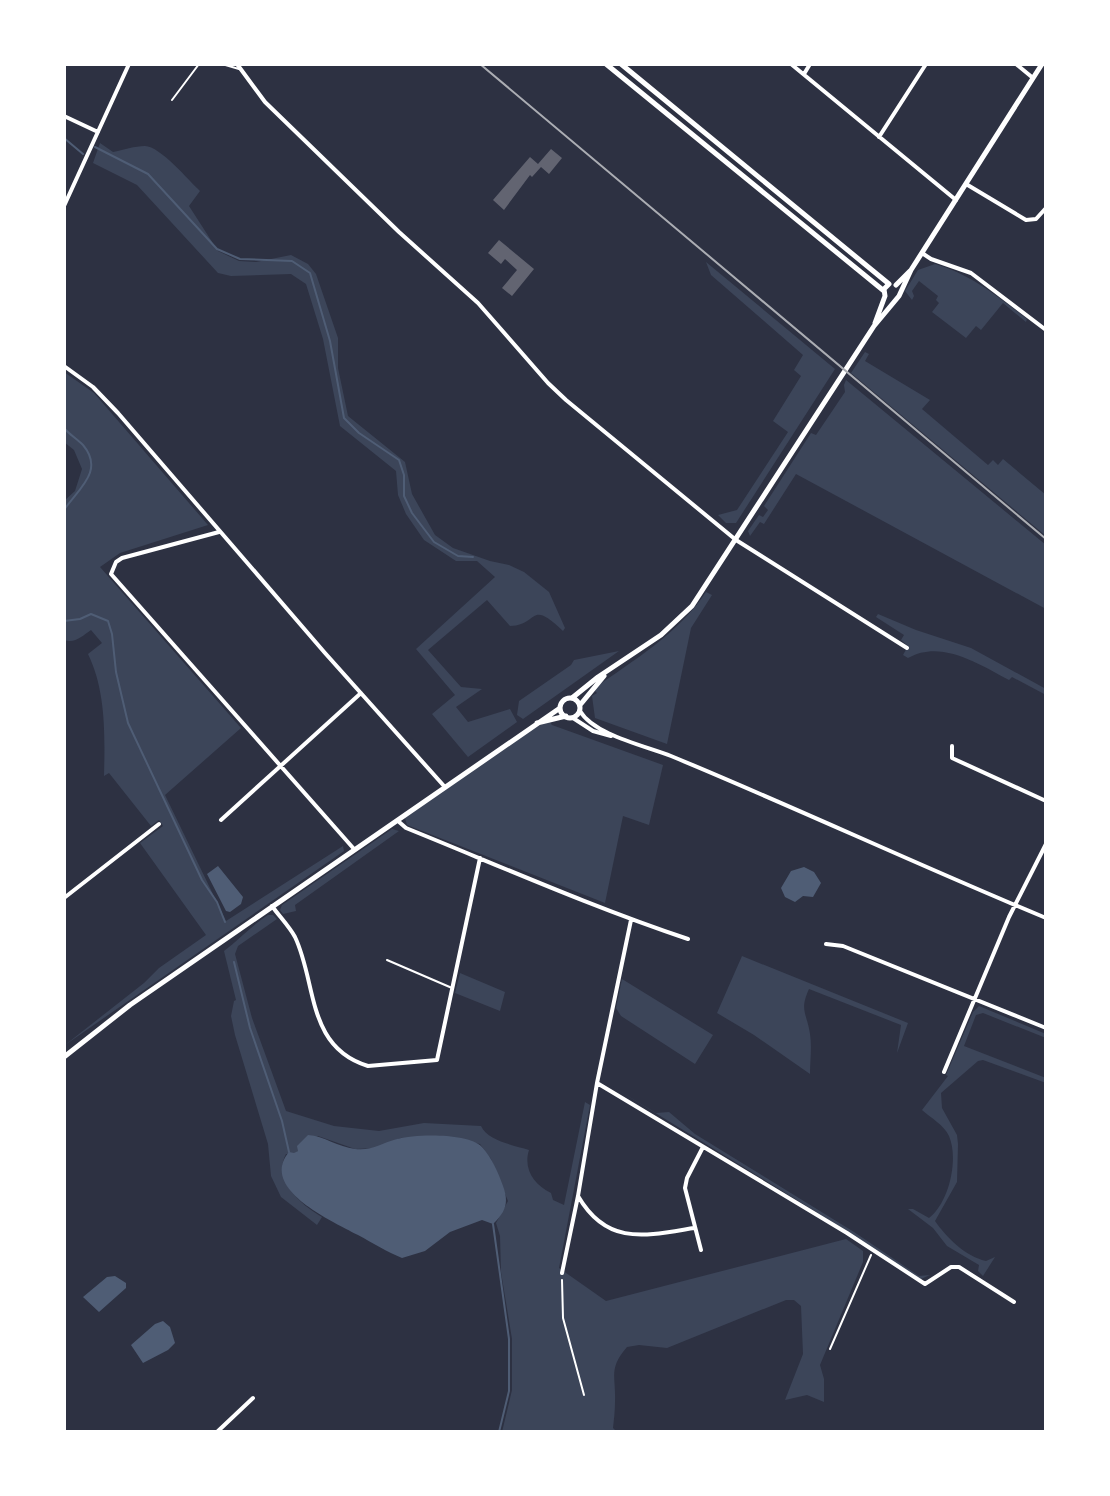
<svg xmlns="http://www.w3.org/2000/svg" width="1110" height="1496" font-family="Jost,sans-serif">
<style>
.green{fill:#3c4559}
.water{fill:#4f5d75}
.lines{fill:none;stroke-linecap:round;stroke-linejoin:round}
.stream{stroke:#4f5d75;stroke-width:2}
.building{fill:#626471}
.path{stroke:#fff;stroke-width:2}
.service{stroke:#fff;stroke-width:2}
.minor{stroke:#fff;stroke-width:4}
.tertiary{stroke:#fff;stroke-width:5}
.rail{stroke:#abadb3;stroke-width:2}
</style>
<rect width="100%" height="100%" fill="#2d3142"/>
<!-- green -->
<path class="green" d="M100 143 113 152C123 150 135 146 145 146 160 146 189 181 200 191L189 206 218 251 239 261 256 262 291 255 308 264 316 274 338 338V368L348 416 405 462 412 494 435 535 453 548 490 561 509 565 524 572 549 592 565 628 563 631C529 598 539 625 510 626L487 600 428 650 461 687 482 689 456 707 468 722 510 709 517 722 468 757 432 714 455 695 416 649 495 577 477 561H456L424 540 406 514 398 495 396 471 340 426 323 339 306 284 291 274 231 276 218 273 137 185 93 163Z
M706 262 835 369 736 523H726L718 515 737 510 788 432 773 421 801 376 794 370 803 355 711 275Z
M935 264C972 275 997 296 1027 319L1026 322 1003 303 981 330 976 326 966 338 932 312 939 303 936 300 938 296 919 281 912 291 914 296 912 300 905 291 918 270Z
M865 352 869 354 865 361 930 400 922 409 988 465 993 460 998 465 1003 459 1046 495V536L851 373Z
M64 372 94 393 208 525 120 553 100 567 241 728 165 795 226 921 343 846 344 851 65 1045 144 983 159 968 206 935 140 843 163 826 159 820 151 826 109 773 104 776C105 735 106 691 88 654L102 643 91 630C82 636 75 644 64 640V501L75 491 82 469 74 450 64 442Z
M846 380 1046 545V609L796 474 764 524 760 522 750 536 748 531 759 515 763 517 768 510 764 506 811 433 816 435 845 392 844 385Z
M706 592 712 595 691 628 667 744 595 718 592 696 597 693 593 689C634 660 678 634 706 592Z
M878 614 916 630 971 648 1046 689V695L1012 677 1009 680C979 664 941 639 908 658L903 655 908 646 901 640 904 635 876 617Z
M619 651 523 719 517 715 519 701 571 665 574 660Z
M549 721 552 725 663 765 649 825 623 816 605 903 407 825 405 818 534 728Z
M392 829 399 831 295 905 296 911 283 914 280 910 282 905Z
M268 915H273L277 919 238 946 235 954 252 1018 286 1111 334 1126 379 1131 424 1123 481 1126C488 1141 513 1145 529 1150 523 1169 534 1185 551 1193L553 1200 564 1205 585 1102 590 1105 559 1268 606 1301 846 1239 863 1251V1262L820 1365 824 1379V1402L807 1395 785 1400 803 1354 801 1306 794 1300H786L667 1348 639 1345 627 1347C608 1369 616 1376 615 1402 615 1410 614 1419 613 1428L617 1432H502L512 1390V1339L501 1272 500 1236 496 1223 508 1201 491 1159 480 1144 430 1136 400 1138 379 1148 355 1149 318 1136 294 1154H286C272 1180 301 1205 322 1217L317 1225 281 1197 271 1176 268 1144 235 1035 231 1016 234 1001 236 1000 224 951C240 939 251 926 268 915Z
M742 956 908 1023 897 1053 901 1025 809 989C799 1011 807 1013 810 1034 812 1047 810 1061 810 1074L754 1035 717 1013Z
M460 973 505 992 500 1011 455 993Z
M622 979 713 1035 695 1064 621 1016 616 1008Z
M979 1006 1046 1034V1038L983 1013 976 1015 964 1046 1046 1078V1083L983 1060 978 1061 941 1093 942 1108 957 1135 958 1144 957 1182 935 1221C947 1238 965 1256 986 1261L995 1257 983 1276 978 1271 979 1265 947 1246 933 1228 908 1209H913L929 1218C949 1203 959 1159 949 1136 944 1125 931 1118 922 1110L948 1076 946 1075 973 1012Z
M605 1082 656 1113 669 1112 695 1134 854 1232 919 1276 930 1275 921 1279 917 1277 852 1234Z"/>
<!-- water -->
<path class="water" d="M218 866 243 897 241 904 230 912 226 911 207 874Z
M804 867 814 872 821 883 813 897 803 896 795 902 785 897 781 888 791 871Z
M308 1135C324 1136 338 1147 355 1149 372 1151 382 1143 397 1139 417 1134 468 1133 482 1147 492 1158 498 1172 503 1186 509 1202 506 1212 493 1224L482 1220 450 1232 425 1251 402 1258C387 1252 373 1243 358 1235 334 1222 258 1189 289 1152L294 1153 298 1151 297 1146Z
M115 1276 126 1283V1288L99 1312 83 1297 107 1277Z
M163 1321 170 1327 175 1343 168 1350 143 1363 131 1345 155 1324Z"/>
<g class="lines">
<!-- stream -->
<path class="stream" d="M64 138 83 154
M95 147 148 174 217 249 240 259 292 261 310 273 330 341 344 418 359 433 399 460 404 475V496L412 513 434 542 458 556 473 557
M64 428C70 435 77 439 83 445 105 471 78 489 64 510
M64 621 80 619 91 614 108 621 112 634 116 672 128 723 202 880 217 902 225 922
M234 962 250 1028 282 1121 289 1152
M493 1224 509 1339V1391L499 1432"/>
</g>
<!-- building -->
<path class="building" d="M551 149 562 158 549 174 541 167 532 177 530 175 504 210 493 200 530 157 538 164Z
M499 240 534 269 512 296 502 288 517 270 505 259 501 264 488 253Z"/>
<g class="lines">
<!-- path -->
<path class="path" d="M172 100 199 64
M562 1280 563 1318 584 1395
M830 1349 871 1255"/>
<!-- service -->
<path class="service" d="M222 64 239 69
M387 960 452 988"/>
<!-- minor -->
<path class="minor" d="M237 64 265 102 399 232 478 303 548 383 566 400 736 540 907 648
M791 64 956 200
M1016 64 1033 78
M804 74 810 64
M64 116 98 132
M879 137 926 64
M966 184 1026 220 1036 219 1046 208
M64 206 129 64
M922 253 931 259 971 273 1046 330
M64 366 93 387 118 413 325 653 444 786
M219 532 122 558 116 562 111 574 354 849
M580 711C594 735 646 746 671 756 797 808 920 866 1046 918
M573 718 593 731 611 736
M952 746V758L1046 801
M221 820 361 693
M398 821 406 828C500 866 592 907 688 939
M64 898 159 824
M272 906C279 916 289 926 295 937 317 983 306 1047 368 1066L437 1060 480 858
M826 944 843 946 1046 1028
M944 1072 1009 917 1046 844
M597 1083 847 1233 925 1284 951 1267H959L1014 1302
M578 1196C607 1246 645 1236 694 1228
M701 1250 685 1188 687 1178 703 1147
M562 1273 578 1196 597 1083 631 920
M217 1432 253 1398"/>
<!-- tertiary -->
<path class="tertiary" d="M606 64 884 291
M621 64 889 284
M896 285 910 271
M875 323 885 296 884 289 889 284
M572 698 598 677 661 635 692 606 874 326 899 296 911 270 1042 64
M560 708a10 10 0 1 1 20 0a10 10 0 1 1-20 0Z
M580 705 604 676
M537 723 566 716
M64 1057 130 1005 560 708"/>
<!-- rail -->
<path class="rail" d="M480 64 1046 539"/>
</g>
<!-- border -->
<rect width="1110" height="1496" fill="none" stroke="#ffffff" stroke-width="132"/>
</svg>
